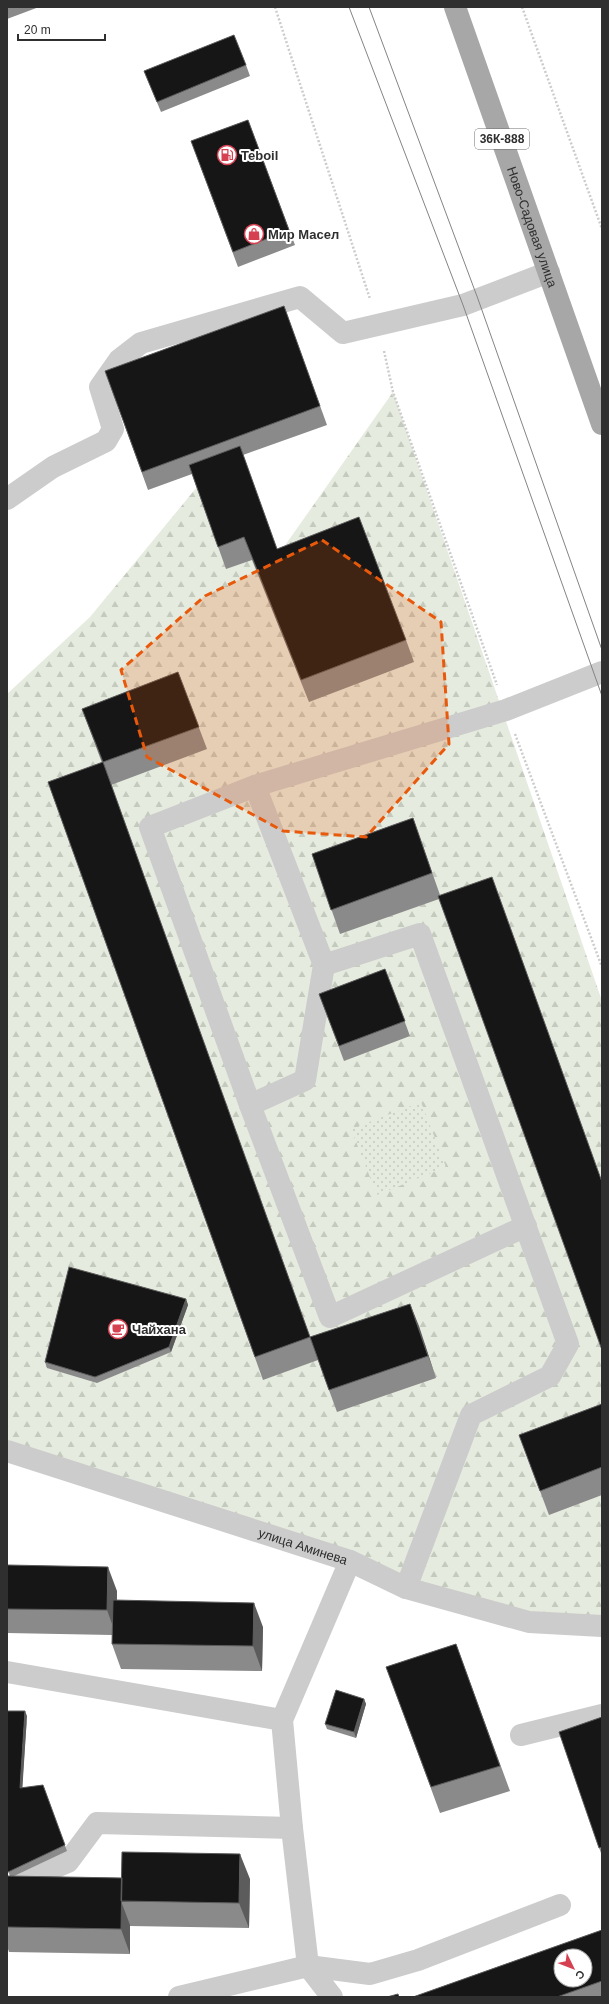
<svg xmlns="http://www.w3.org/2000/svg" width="609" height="2004" font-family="Helvetica,sans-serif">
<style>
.forest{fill:url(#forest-firs)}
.park{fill:url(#park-dots)}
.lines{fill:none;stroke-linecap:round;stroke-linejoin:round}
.path{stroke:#ccc;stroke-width:2.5;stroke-dasharray:2 2;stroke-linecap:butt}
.minor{stroke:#ccc;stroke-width:22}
.major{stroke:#a7a7a7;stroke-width:22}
.tram{stroke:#848484;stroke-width:1}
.wall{fill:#8a8a8a}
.shaded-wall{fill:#5c5c5c}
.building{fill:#161616;stroke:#5c5c5c;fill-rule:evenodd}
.marked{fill:#e8590c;fill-opacity:0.2;stroke:#e8590c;stroke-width:3;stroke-dasharray:8 5;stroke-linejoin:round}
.labels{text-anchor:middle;stroke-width:4;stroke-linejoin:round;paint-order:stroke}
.shield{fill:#fff;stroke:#6d6d6d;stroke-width:1}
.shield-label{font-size:12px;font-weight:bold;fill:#2f2f2f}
.poi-label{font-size:13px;font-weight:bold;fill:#2f2f2f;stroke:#fff;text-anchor:start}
.street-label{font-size:13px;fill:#2f2f2f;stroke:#fff}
</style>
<defs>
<pattern id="forest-firs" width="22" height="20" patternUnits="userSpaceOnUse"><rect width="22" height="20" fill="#e5ebde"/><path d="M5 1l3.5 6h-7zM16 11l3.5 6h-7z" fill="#c5cabf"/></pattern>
<pattern id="park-dots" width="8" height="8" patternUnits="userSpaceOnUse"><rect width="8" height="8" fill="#e5ebde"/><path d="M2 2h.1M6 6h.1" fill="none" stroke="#c5cabf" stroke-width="1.8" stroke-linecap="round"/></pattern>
</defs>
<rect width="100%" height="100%" fill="#fff"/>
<!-- forest -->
<path class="forest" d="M393 392 602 1001V1626L529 1622 7 1451V694L90 617 197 487 279 554Z"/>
<!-- park -->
<path class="park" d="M421 1102 446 1167 377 1195 351 1129Z"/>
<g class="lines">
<!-- path -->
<path class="path" d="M275 7 370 299
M522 7 602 229
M384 351 393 392 497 685
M515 734 602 967"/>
<!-- minor -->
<g class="minor">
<path d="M7 499 53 467 106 441 113 429 100 387 119 360 141 343 300 297 343 333 463 305 549 272"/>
<path d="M255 786 150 827 250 1105 330 1317 526 1226"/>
<path d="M250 1105 305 1080 324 965"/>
<path id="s1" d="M7 1451 350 1561 406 1588 529 1622 602 1626"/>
<path d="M406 1588 471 1415 550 1376 568 1344 420 934 324 965 255 786 506 710 602 672"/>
<path d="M7 1672 282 1720"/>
<path d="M521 1735 602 1715"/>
<path d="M7 1888 68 1862 97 1823 292 1828"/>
<path d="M179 1997 308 1966 370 1974 418 1960 560 1905"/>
<path d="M332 1997 308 1966 292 1828 282 1720 350 1561"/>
</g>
<!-- major -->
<path class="major" id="s2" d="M455 7 602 424"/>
<!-- tram -->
<path class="tram" d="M349 7 463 305 602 696
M369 7 478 299 602 650"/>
</g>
<!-- wall -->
<path class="wall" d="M7 7H39L7 19Z
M246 65 250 76 161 112 144 71Z
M248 120 295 245 238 267 191 141Z
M284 306 327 425 243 455 277 549 406 640 414 662 309 702 252 560 226 569 192 474 148 490 105 371Z
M178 672 207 749 111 785 310 1337 410 1304 436 1378 337 1412 318 1360 263 1380 48 782 102 763 82 709Z
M413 818 440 895 439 899 340 934 312 854Z
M385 969 410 1036 344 1061 319 994Z
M186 1299 188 1305 171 1352 97 1383 47 1368 45 1362Z
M602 1404V1495L549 1515 519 1435Z
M7 1565 117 1591V1601L263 1627 262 1671 121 1669 112 1644V1635L7 1633Z
M456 1644 510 1791 440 1813 386 1667Z
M364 1699 366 1704 356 1738 327 1729 325 1724Z
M27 1716 22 1788 43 1785 67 1851 14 1876 122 1878 250 1879 249 1928 130 1926V1954L9 1952 7 1946V1876H10L7 1869Z
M602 1717V1856L559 1732Z
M602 1930V1997H413Z"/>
<!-- shaded-wall -->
<path class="shaded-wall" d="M186 1299 188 1305 171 1352 169 1347Z
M410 1304 419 1326 436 1378 428 1356Z
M108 1567 117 1591 116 1635 107 1610Z
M254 1603 263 1627 262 1671 253 1646Z
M364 1699 366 1704 356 1738 354 1732Z
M25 1711 27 1716 22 1794 20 1788Z
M240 1854 250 1879 249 1928 239 1903Z
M121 1901 130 1925V1954L121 1929Z"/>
<!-- building -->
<path class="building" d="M234 35 246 65 157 102 144 71Z
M248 120 289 230 233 252 191 141Z
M284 306 320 406 142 472 105 371Z
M240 446 277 549 359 517 406 640 301 680 244 537 218 547 189 465Z
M178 672 199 727 103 762 310 1337 410 1304 428 1356 329 1390 310 1337 255 1357 48 782 103 762 82 709Z
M413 818 432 873 331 910 312 854Z
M492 877 602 1182V1350L438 896Z
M385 969 405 1021 339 1046 319 994Z
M69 1267 186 1299 169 1347 95 1377 45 1362Z
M602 1404V1467L540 1491 519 1435Z
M7 1565 108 1567 107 1610 7 1609Z
M113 1600 254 1603 253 1646 112 1644Z
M456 1644 500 1766 431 1787 386 1667Z
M336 1690 364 1699 354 1732 325 1724Z
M7 1711H25L20 1788 43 1785 65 1845 8 1872 7 1869Z
M602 1717V1847L599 1848 559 1732Z
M122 1852 240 1854 239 1903 121 1901Z
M7 1876 122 1878 121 1929 7 1927Z
M602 1930V1981L557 1997H413ZM561 1956H585V1980H561Z
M398 1994 399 1997H387Z"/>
<!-- marked area -->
<path class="marked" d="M322 540 441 622 449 744 366 837 283 831 147 757 121 670 205 596Z"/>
<!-- icons -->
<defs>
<symbol id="fuel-ring" viewBox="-11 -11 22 22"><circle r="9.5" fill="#fff" stroke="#d64152" stroke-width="1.5"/><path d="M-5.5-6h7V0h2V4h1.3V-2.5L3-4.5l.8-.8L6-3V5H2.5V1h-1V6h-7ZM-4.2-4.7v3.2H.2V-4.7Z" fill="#d64152"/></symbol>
<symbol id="shop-ring" viewBox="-11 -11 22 22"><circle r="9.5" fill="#fff" stroke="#d64152" stroke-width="1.5"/><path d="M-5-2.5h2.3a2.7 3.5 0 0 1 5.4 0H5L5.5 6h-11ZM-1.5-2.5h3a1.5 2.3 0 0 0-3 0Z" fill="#d64152"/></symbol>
<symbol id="cafe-ring" viewBox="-11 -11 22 22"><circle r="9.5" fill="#fff" stroke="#d64152" stroke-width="1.5"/><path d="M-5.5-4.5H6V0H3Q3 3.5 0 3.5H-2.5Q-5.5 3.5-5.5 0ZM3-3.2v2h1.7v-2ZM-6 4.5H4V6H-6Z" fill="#d64152"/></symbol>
</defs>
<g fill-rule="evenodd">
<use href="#fuel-ring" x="216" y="144" width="22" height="22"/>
<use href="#shop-ring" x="243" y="223" width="22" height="22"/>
<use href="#cafe-ring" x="107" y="1318" width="22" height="22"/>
</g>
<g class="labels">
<!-- shield labels -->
<rect class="shield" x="475" y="129" width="54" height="20" rx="3"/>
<g class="shield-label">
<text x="502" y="143">36К-888</text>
</g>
<!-- poi labels -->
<g class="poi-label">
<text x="241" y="160">Teboil</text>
<text x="268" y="239">Мир Масел</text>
<text x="132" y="1334">Чайхана</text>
</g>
<!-- street labels -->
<g class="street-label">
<text dy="5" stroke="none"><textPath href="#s2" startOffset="233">Ново-Садовая улица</textPath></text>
<text dy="5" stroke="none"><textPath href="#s1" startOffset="311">улица Аминева</textPath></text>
</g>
</g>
<!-- border -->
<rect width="609" height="2004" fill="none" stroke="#2f2f2f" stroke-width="16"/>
<!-- north arrow -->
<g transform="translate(573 1968) rotate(133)"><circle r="19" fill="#ffffff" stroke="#acacac"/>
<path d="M0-3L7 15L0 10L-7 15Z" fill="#d64152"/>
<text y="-6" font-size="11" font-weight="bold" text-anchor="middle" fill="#2f2f2f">С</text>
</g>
<!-- scale -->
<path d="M18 34v6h87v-6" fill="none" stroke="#2f2f2f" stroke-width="2"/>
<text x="24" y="34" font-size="12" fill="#2f2f2f" stroke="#ffffff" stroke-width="3" paint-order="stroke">20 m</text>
</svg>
